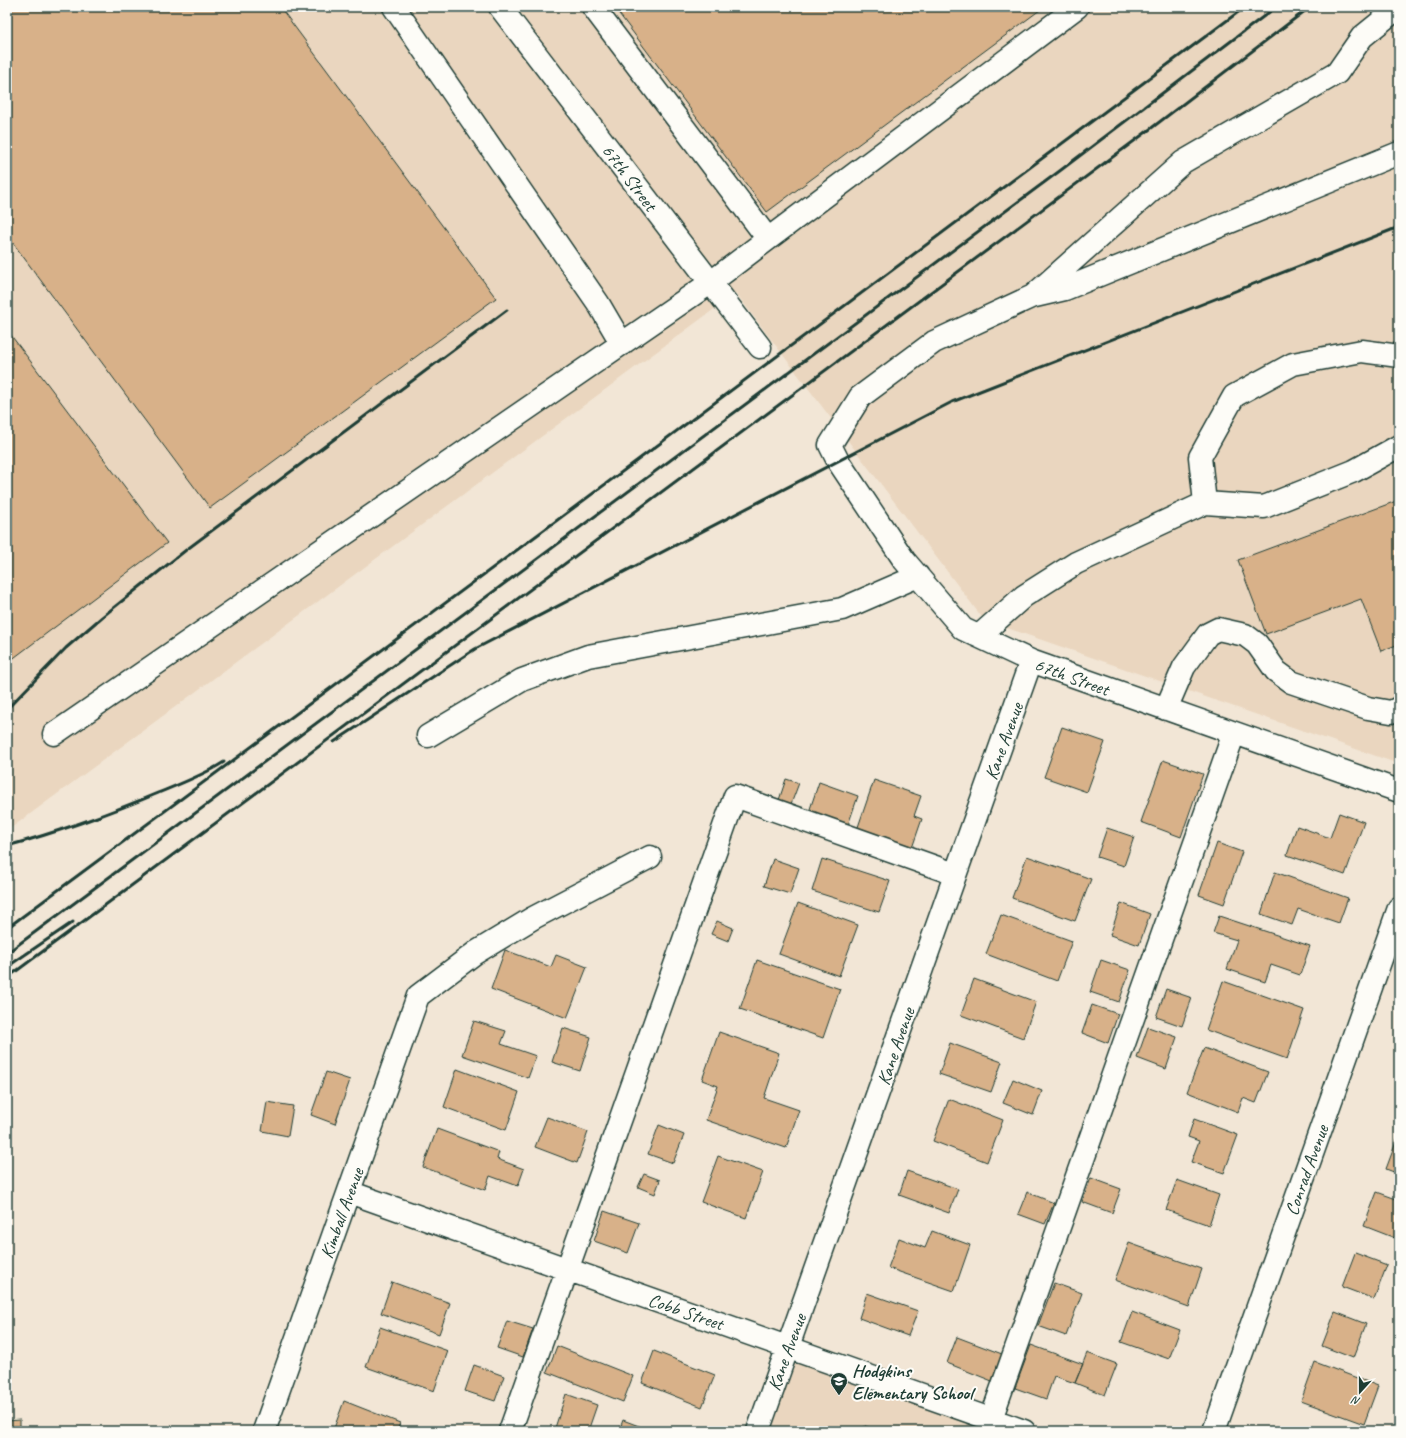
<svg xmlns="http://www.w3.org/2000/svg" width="1406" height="1438" font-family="Caveat,sans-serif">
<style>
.built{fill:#ead6bf}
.building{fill:#d8b189;stroke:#1f3d34}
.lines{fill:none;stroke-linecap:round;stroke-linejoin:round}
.minor-casing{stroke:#1f3d34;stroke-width:25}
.minor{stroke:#fdfcf7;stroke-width:22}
.rail{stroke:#1f3d34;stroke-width:3}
.labels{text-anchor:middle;stroke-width:4;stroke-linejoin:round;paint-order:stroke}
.street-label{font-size:19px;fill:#1f3d34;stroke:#fdfcf7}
.poi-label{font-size:19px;font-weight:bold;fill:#1f3d34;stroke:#fdfcf7;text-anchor:start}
</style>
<rect width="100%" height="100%" fill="#f2e6d6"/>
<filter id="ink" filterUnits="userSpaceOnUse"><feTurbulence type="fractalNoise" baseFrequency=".025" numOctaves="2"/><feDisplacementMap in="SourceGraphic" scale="8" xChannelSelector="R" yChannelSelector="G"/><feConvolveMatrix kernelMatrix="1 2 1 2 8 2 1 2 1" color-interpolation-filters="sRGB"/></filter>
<g filter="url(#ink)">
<!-- built -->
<path class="built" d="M7 7H1399V764L984 620 736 293 7 831Z
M796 1360 994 1431H770Z"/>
<!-- building -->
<path class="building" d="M7 7H280L496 298 210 508 7 235Z
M614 7H1044L767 212Z
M7 330 167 543 7 663Z
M1399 500V644L1381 651 1361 599 1266 634 1238 560Z
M1062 727 1105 742 1087 792 1044 777Z
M1163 760 1203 774 1181 837 1141 822Z
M786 779 799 783 791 804 779 800Z
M874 780 921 796 914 816 922 819 912 848 857 830Z
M819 782 858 796 848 825 809 812Z
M1339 813 1364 822 1345 875 1287 855 1297 826 1330 838Z
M1107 828 1134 837 1124 866 1097 857Z
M1217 843 1242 852 1224 904 1199 895Z
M1027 856 1091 879 1075 921 1012 898Z
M773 859 799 868 790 894 764 886Z
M822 859 890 881 879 912 812 891Z
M1275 872 1348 898 1339 923 1298 909 1292 925 1261 914Z
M798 903 858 925 839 976 779 954Z
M1121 903 1150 914 1139 945 1110 935Z
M1001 915 1072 941 1057 981 986 954Z
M1219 916 1310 946 1300 975 1271 965 1265 982 1227 969 1237 940 1213 933Z
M717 921 733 928 728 941 711 934Z
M505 950 551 967 556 955 587 967 567 1018 491 989Z
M757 960 840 989 823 1038 740 1009Z
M1101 960 1130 970 1119 1002 1090 992Z
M974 979 1036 1002 1023 1038 961 1015Z
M1223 981 1304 1010 1287 1059 1206 1030Z
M1166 989 1192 998 1182 1026 1156 1017Z
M1092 1005 1118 1014 1108 1043 1082 1033Z
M474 1021 506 1031 501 1044 536 1056 528 1078 462 1055Z
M1148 1027 1177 1037 1166 1069 1137 1058Z
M563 1028 591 1037 580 1071 552 1062Z
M719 1032 779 1053 764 1098 799 1110 786 1148 706 1120 718 1086 702 1080Z
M950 1043 1002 1062 991 1092 939 1074Z
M1204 1048 1268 1072 1256 1103 1243 1098 1238 1112 1187 1092Z
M457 1069 519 1092 506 1130 444 1107Z
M326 1072 350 1080 335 1124 311 1115Z
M1013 1079 1042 1091 1033 1115 1003 1103Z
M949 1099 1003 1120 987 1162 933 1141Z
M267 1102 293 1106 288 1136 262 1131Z
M547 1117 588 1132 577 1163 535 1147Z
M1194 1119 1238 1135 1224 1173 1191 1162 1199 1141 1188 1137Z
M659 1125 684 1135 673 1163 648 1154Z
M437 1129 499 1152 497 1159 524 1169 518 1186 490 1176 485 1190 423 1167Z
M1399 1134V1174L1386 1169Z
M718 1156 763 1172 746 1218 701 1202Z
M907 1171 958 1189 949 1213 899 1195Z
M644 1174 660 1180 655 1194 638 1187Z
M1091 1178 1121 1189 1112 1213 1082 1202Z
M1177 1180 1219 1195 1209 1225 1166 1210Z
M1027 1192 1054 1203 1045 1224 1018 1214Z
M1377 1192 1399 1200V1228L1395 1238 1364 1226Z
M604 1211 639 1223 628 1253 594 1241Z
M932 1231 970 1245 954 1291 888 1268 899 1238 925 1248Z
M1129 1243 1202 1269 1189 1307 1115 1280Z
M1355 1253 1387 1265 1374 1299 1342 1287Z
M392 1282 450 1303 439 1334 381 1313Z
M1054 1283 1082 1293 1066 1336 1038 1326Z
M867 1293 918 1311 908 1336 859 1318Z
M1132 1312 1180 1330 1169 1359 1121 1342Z
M1335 1312 1366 1324 1353 1358 1322 1346Z
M507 1321 533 1329 523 1357 497 1348Z
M380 1327 448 1351 434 1391 366 1367Z
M957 1337 1002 1354 992 1381 947 1363Z
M1031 1345 1083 1364 1075 1383 1054 1376 1046 1399 1015 1388Z
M557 1346 633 1376 623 1402 547 1372Z
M654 1351 715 1375 702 1407 642 1383Z
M1087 1353 1117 1364 1105 1395 1075 1383Z
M1315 1362 1378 1386 1364 1424 1301 1401Z
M474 1365 504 1376 495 1401 465 1391Z
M566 1394 597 1405 588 1431H554Z
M344 1401 400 1423 397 1431H333Z
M20 1420V1431H7V1421Z
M623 1420 652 1431H619Z
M865 1426 879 1431H863Z
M1286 1426 1300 1431H1284Z"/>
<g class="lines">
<defs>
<path id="minor" d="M394 7 598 303 622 344
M500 7 760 347
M593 7 768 239 1077 7
M1399 7 1362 37 1337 73 1183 162 1033 296 934 342 860 397 830 445 838 461 904 560 963 629 1031 661 1399 791
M1035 296 1065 289 1399 153
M1205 503 1200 457 1234 396 1293 364 1362 351 1399 356
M979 636 1024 596 1076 563 1205 503 1264 507 1354 471 1399 446
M1166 709 1184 667 1208 634 1218 629 1245 635 1257 644 1276 671 1291 682 1368 708 1391 712 1399 708
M54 734 710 283 768 239
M428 736 522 680 588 656 842 609 918 576
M349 1192 1024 1431
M991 1419 1234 733
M264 1431 418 996 475 953 533 918 650 857
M510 1431 735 796 955 874
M758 1431 1031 661
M1214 1431 1399 908"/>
</defs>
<!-- minor casing -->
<use href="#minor" class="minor-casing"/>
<!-- minor -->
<use href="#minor" class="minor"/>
<!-- rail -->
<path class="rail" d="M7 709 66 648 102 617 186 550 507 310
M334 742 475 649 952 402 1399 227
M7 846C59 832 108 814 158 793 180 784 204 775 224 762
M7 928 548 527 1245 7
M7 953 1061 170 1276 7
M7 967 73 922
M7 978 1145 133 1310 7"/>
</g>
</g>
<!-- icons -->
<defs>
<symbol id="school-pin" viewBox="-11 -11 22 30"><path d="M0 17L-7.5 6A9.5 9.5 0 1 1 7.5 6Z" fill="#1f3d34" stroke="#fdfcf7"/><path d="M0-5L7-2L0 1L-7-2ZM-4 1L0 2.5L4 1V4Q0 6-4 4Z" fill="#fff"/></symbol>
</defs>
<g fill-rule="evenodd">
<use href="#school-pin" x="829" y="1371" width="20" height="27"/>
</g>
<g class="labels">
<!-- street labels -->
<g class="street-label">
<text transform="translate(630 177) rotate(53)" y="7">67th Street</text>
<text transform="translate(1072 676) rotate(20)" y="7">67th Street</text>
<text transform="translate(1003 741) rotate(-70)" y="7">Kane Avenue</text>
<text transform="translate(895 1046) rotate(-71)" y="7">Kane Avenue</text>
<text transform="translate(1306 1170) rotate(-70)" y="7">Conrad Avenue</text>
<text transform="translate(341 1213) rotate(-70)" y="7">Kimball Avenue</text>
<text transform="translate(686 1311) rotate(19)" y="7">Cobb Street</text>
<text transform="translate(786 1352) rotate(-70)" y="7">Kane Avenue</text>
</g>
<!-- poi labels -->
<g class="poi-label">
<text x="852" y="1377">Hodgkins<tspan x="852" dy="22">Elementary School</tspan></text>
</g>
</g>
<!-- margin -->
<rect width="1406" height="1438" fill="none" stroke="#fdfcf7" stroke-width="24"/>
<rect x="12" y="12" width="1382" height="1414" fill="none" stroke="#1f3d34" stroke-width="1.5" filter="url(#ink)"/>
<!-- north arrow -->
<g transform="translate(1360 1392) rotate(201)" stroke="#fdfcf7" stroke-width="3" paint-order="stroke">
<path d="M0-3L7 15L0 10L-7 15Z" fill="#1f3d34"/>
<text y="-6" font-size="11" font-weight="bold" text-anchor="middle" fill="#1f3d34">N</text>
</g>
</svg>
